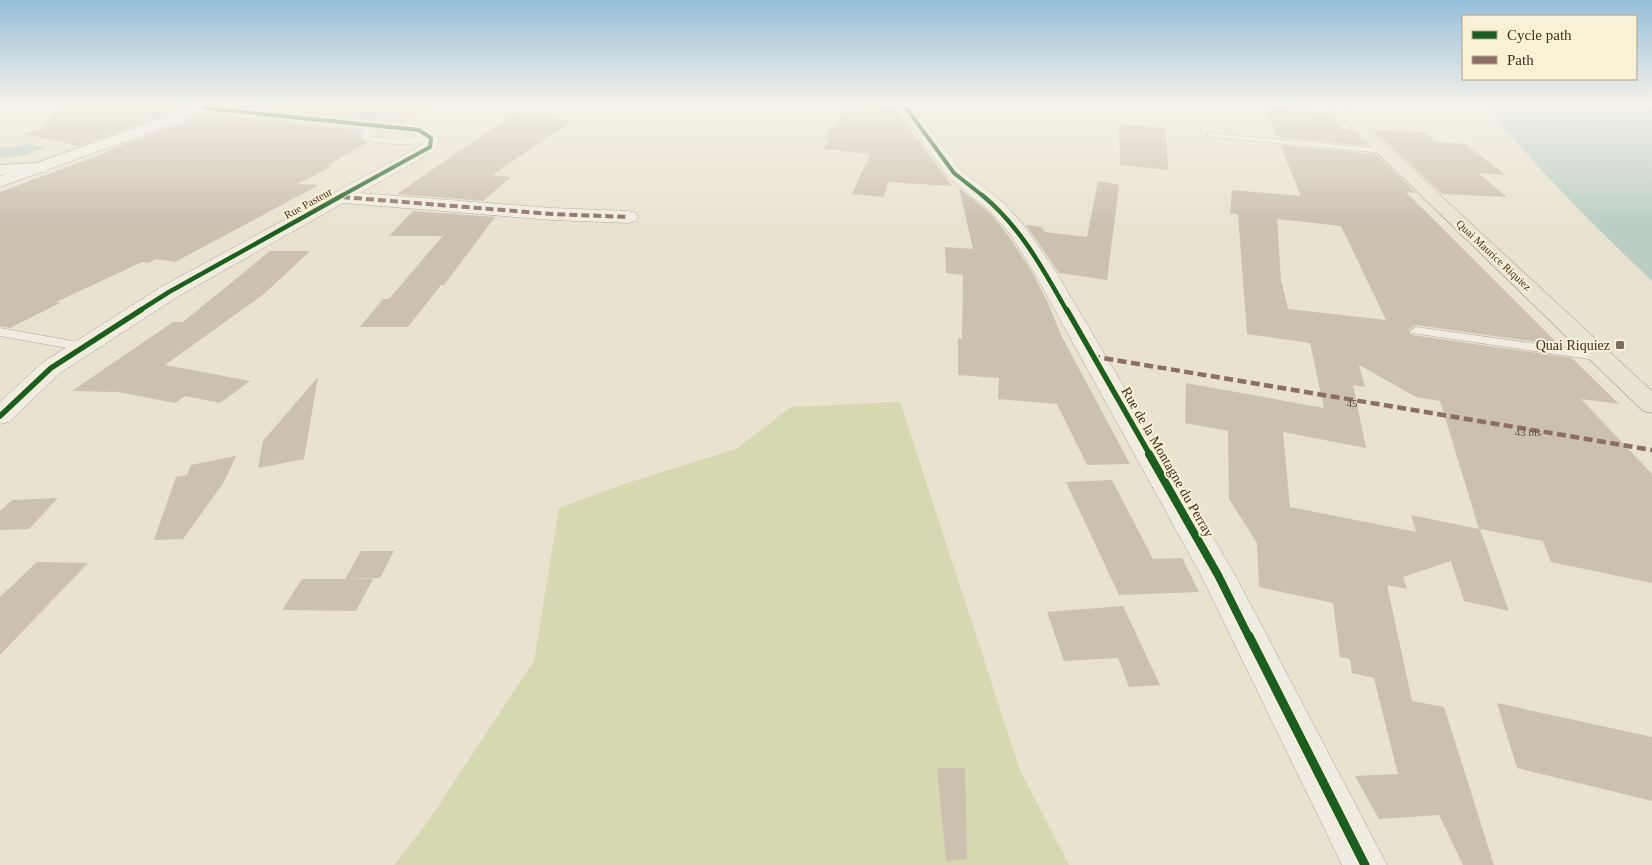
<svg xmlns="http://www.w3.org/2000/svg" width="1652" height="865" font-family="Georgia,serif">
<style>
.green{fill:#d6d9af}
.water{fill:#bacec3}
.building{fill:#ccc0af;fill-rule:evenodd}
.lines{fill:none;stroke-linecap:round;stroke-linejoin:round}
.lane-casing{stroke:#ada697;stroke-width:1}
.street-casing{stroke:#ada697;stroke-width:1}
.secondary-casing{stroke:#9d9687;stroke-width:1}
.primary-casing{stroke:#938c7e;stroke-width:1}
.lane{fill:#f0ece1;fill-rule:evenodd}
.street{fill:#f0ece1;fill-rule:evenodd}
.secondary{fill:#f0ece1;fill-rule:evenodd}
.primary{fill:#e8e2d1;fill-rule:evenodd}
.quiet-far1{stroke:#8d6e63;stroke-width:4;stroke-dasharray:8 4;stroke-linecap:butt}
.quiet{stroke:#8d6e63;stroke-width:4.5;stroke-dasharray:9 4.5;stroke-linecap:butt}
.cycleway-far4-casing{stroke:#f9f1d5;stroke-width:5.5}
.cycleway-far3-casing{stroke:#f9f1d5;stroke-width:7}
.cycleway-far2-casing{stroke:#f9f1d5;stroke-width:9}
.cycleway-far1-casing{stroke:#f9f1d5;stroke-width:11}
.cycleway-casing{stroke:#f9f1d5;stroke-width:12}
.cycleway-far4{stroke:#1b5e20;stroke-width:4}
.cycleway-far3{stroke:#1b5e20;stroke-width:4.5}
.cycleway-far2{stroke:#1b5e20;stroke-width:5.5}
.cycleway-far1{stroke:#1b5e20;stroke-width:8}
.cycleway{stroke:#1b5e20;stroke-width:9}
.poi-dot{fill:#7a6e5c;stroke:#f9f1d5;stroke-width:2}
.labels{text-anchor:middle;stroke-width:4;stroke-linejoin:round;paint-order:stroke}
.far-street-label{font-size:11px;fill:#3e2f1e;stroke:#f9f1d5}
.number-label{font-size:11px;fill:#625342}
.poi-label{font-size:14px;fill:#3e2f1e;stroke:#f9f1d5;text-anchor:end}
.street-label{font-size:14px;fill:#3e2f1e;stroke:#f9f1d5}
</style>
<rect width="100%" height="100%" fill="#e8e2ce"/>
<!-- green -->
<path class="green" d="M900 402 1020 770 1069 865H394L427 823 534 661 559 508 624 484 736 449 791 407Z"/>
<!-- water -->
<path class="water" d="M1485 105H1652V281C1593 225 1536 168 1485 105Z
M30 144 46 148 20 156 0 158V147H16Z"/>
<!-- building -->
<path class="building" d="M61 105H194L79 146 23 134 46 127 42 126Z
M230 105H434L404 122Z
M853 105 893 106 952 186 888 182 884 197 852 194 870 154 823 149 829 141 823 140 842 114Z
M1264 108 1328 113 1343 129H1350L1367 146 1277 137Z
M515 113 573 121 492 175 511 177 483 201 397 194Z
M206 114 361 130 359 138 368 142 328 165 333 166 297 184 319 185 175 262 156 259 148 263 142 262 56 302 60 303 10 328 0 326V192L110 151H106Z
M1119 124 1166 128 1168 170 1120 165Z
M1373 130 1424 132 1436 142 1466 144 1505 175 1478 173 1507 197 1442 194Z
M1280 145 1376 154 1416 193 1406 192 1559 345 1416 325 1409 329V332L1412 335 1572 358 1619 404 1581 399 1652 474V583L1551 562 1543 541 1480 529 1509 611 1464 601 1451 561 1403 577 1407 589 1387 585 1412 701 1444 707 1494 865H1463L1439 815 1379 819 1355 776 1398 774 1374 678 1352 673 1350 659 1340 657 1333 603 1259 587 1257 543 1229 499 1228 431 1185 423 1186 383 1324 408 1310 343 1247 334 1238 214H1230L1232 190 1301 196ZM1277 219 1341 226 1386 320 1288 309 1281 280ZM1359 365 1416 397 1440 401 1479 529 1411 515 1416 532 1290 507 1283 432 1366 448 1353 385 1365 387Z
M1098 181 1119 185 1107 280 1059 273 1026 225 1041 227 1045 232 1087 237Z
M959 188 990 213 1008 235 1032 272 1048 303 1061 335 1130 464 1087 465 1057 404 998 399 999 378 958 375V338L962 339 963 275 946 273 945 247 973 249Z
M413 211 495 217 444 285H441L408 327H360L383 299H389L446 232 442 236H389Z
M270 251H310L264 294 165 365 250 381 220 403 185 396 175 403 117 392 72 391 173 322H183Z
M318 377 304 459 258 468 263 441Z
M236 456 224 482 183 539 154 540 176 477 187 475 191 465Z
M1112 480 1153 559 1182 558 1199 592 1119 595 1066 482Z
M58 498 29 529 0 530V511L12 500Z
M361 551H394L380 578 345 579Z
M37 562 88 563 0 655V597Z
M302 579H373L356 611 282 610Z
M1123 606 1160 685 1129 687 1118 658 1064 661 1047 612Z
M1497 703 1652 737V801L1517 768Z
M937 768H965L967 859 946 861Z"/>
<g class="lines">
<defs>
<path id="lane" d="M366 123 373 125 369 136 373 137 398 139 431 136 435 138C422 147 374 146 361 137Z
M1208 133 1383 149 1387 151 1383 153 1211 137H1208Z
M1416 327 1602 353 1608 357 1602 361 1412 333 1410 331Z
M0 328 84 343 90 347 84 351 0 336Z"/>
<path id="street" d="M199 105H214L419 125 424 127 439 138 436 150 360 193 552 208 629 211 636 213 638 217 636 221 629 223 552 220 343 203 177 297 60 373 9 422 0 424V402L42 363 161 287 422 145 423 140 415 134 204 112 199 111 197 108Z
M897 105H911L960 169 1005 204 1025 227 1056 272 1235 575 1387 865H1342L1201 575 1034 272 1010 234 991 212 948 177Z
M40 163 46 164 48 168 46 172 0 175V165Z"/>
<path id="secondary" d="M199 105H219L217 108 0 187V176Z"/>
<path id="primary" d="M1328 105H1343L1652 391V413L1643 411Z"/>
</defs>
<!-- lane casing -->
<use href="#lane" class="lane-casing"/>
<!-- street casing -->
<use href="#street" class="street-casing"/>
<!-- secondary casing -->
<use href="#secondary" class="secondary-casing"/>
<!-- primary casing -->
<use href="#primary" class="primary-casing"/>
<!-- lane -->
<use href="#lane" class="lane"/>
<!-- street -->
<use href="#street" class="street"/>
<!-- secondary -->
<use href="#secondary" class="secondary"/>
<!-- primary -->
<use href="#primary" class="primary"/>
<!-- quiet-far1 -->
<path class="quiet-far1" d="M342 197 552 214 629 217"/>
<!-- quiet -->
<path class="quiet" d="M1091 356 1652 450"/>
<defs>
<path id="cycleway-far4" d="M904 105 954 173 983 196
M204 108 419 130 431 138 430 147 341 196"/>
<path id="cycleway-far3" d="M982 195C1020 226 1043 269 1067 311
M139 311 169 292 343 195"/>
<path id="cycleway-far2" d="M1067 310 1150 455
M0 416 51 368 141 310"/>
<path id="cycleway-far1" d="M1149 454 1218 575 1249 637"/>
<path id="cycleway" d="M1249 636 1365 865"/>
</defs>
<!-- cycleway-far4 casing -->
<use href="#cycleway-far4" class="cycleway-far4-casing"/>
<!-- cycleway-far3 casing -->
<use href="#cycleway-far3" class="cycleway-far3-casing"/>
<!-- cycleway-far2 casing -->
<use href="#cycleway-far2" class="cycleway-far2-casing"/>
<!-- cycleway-far1 casing -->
<use href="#cycleway-far1" class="cycleway-far1-casing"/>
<!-- cycleway casing -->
<use href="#cycleway" class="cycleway-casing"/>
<!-- cycleway-far4 -->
<use href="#cycleway-far4" class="cycleway-far4"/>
<!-- cycleway-far3 -->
<use href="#cycleway-far3" class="cycleway-far3"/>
<!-- cycleway-far2 -->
<use href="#cycleway-far2" class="cycleway-far2"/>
<!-- cycleway-far1 -->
<use href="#cycleway-far1" class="cycleway-far1"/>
<!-- cycleway -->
<use href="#cycleway" class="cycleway"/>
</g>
<!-- sky -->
<linearGradient id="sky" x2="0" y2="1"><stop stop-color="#95bed9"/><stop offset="0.46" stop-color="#f5f2e9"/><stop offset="1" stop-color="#f5f2e9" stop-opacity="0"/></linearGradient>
<rect width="1652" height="226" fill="url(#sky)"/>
<!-- markers -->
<rect class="poi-dot" x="1615" y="340" width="10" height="10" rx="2.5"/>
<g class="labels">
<!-- far-street labels -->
<g class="far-street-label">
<text transform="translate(308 203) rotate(-29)" y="4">Rue Pasteur</text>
<text transform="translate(1494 255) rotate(43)" y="4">Quai Maurice Riquiez</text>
</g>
<!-- number labels -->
<g class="number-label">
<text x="1352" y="407">45</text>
<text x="1528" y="436">43 bis</text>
</g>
<!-- poi labels -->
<g class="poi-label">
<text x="1610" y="350">Quai Riquiez</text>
</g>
<!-- street labels -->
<g class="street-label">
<text transform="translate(1168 462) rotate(60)" y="5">Rue de la Montagne du Perray</text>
</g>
</g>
<!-- legend -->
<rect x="1462" y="15" width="175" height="65" fill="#f9f1d5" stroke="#aea38c"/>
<rect x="1472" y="31" width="25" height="8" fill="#1b5e20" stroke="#aea38c"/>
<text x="1507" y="40" font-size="15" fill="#3e2f1e">Cycle path</text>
<rect x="1472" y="56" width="25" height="8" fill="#8d6e63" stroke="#aea38c"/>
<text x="1507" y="65" font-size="15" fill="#3e2f1e">Path</text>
</svg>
